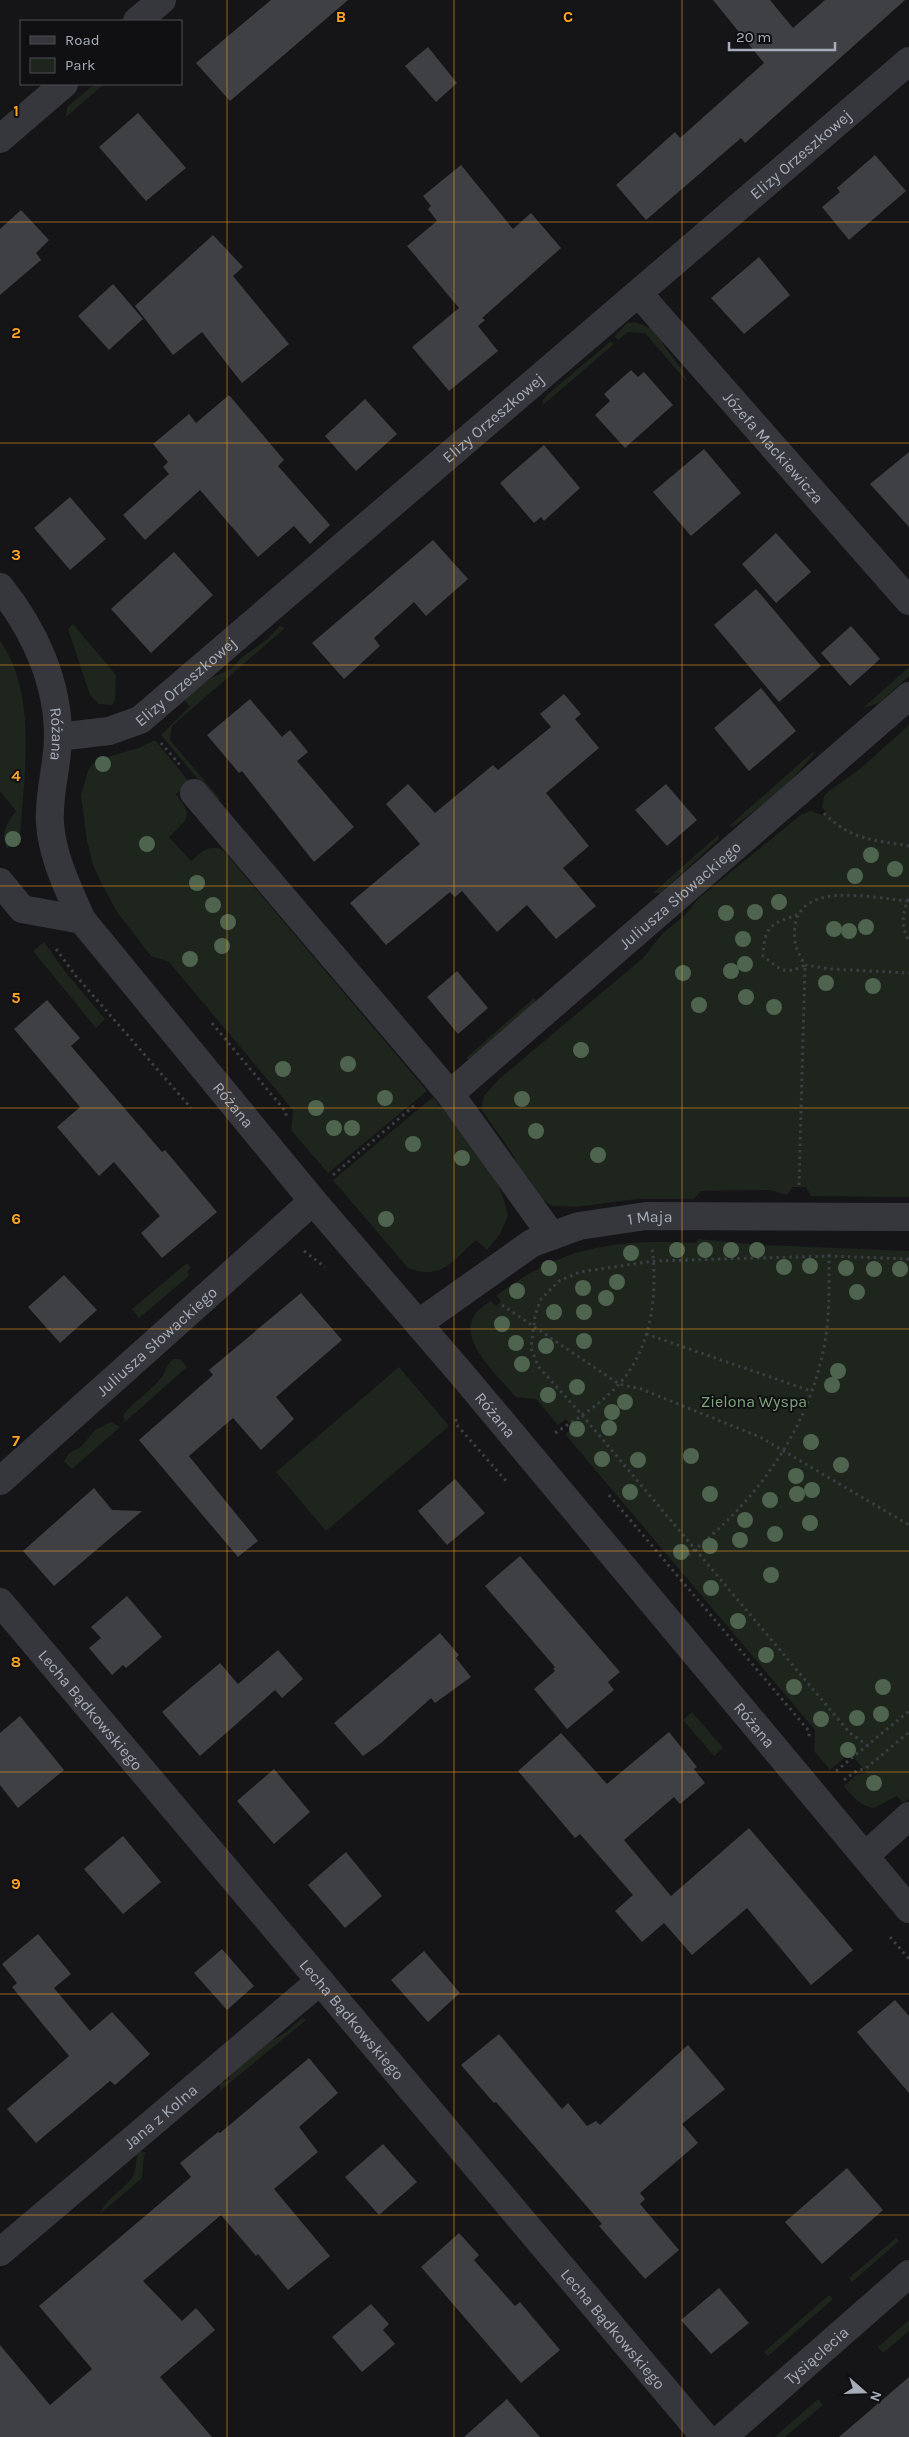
<svg xmlns="http://www.w3.org/2000/svg" width="909" height="2437" font-family="Karla,sans-serif">
<style>
.green{fill:#1d251d}
.building{fill:#3f4044}
.lines{fill:none;stroke-linecap:round;stroke-linejoin:round}
.path{stroke:#3b3e43;stroke-width:3;stroke-dasharray:2.5 4;stroke-linecap:butt}
.minor{stroke:#36373c;stroke-width:28}
.tertiary{stroke:#36373c;stroke-width:28}
.tree{fill:#4e644e}
.grid{fill:none;stroke:#fea425;stroke-width:1;stroke-opacity:0.55}
.labels{text-anchor:middle;stroke-width:4;stroke-linejoin:round;paint-order:stroke}
.street-label{font-size:16px;fill:#a6adb8;stroke:#101012}
.park-label{font-size:16px;fill:#7ca47b;stroke:#101012}
.grid-label{font-size:16px;text-anchor:middle;font-weight:bold;fill:#fea425;stroke:#101012;stroke-width:4;stroke-linejoin:round;paint-order:stroke}
</style>
<rect width="100%" height="100%" fill="#151517"/>
<!-- green -->
<path class="green" d="M95 84H104L66 117 67 107Z
M635 322 658 331 664 346 681 368 688 383 645 333 628 332 618 340 614 337 627 323Z
M611 341 614 344 543 405V400L548 394Z
M73 624 116 675 115 701 112 705 99 704 90 695 68 629Z
M280 626 285 628 172 726 170 740 220 799 217 802 161 735 190 706 184 700 211 678 231 669 241 658 266 640Z
M0 641C39 695 23 779 20 841L7 848C0 832 7 823 16 811L0 791Z
M909 667V676L879 703 863 708Z
M909 725V1197L811 1196 806 1187H792L791 1190 786 1195 770 1190 701 1191 694 1199H637L576 1207 552 1206 542 1199 521 1172 512 1153 481 1109 484 1096 498 1080 643 958 663 933 685 915 699 898 802 814 811 811 822 815 826 811 822 808 824 796 829 791 861 768Z
M155 740 190 783 176 794C194 818 188 818 169 837L191 861C202 852 207 845 222 849L427 1091 328 1173 291 1130 293 1110 169 962 151 956 117 912 102 884 93 865 87 841 81 795 89 768 97 760 139 748Z
M814 751V754C792 782 762 806 733 827L729 826Z
M718 835 719 839 660 893H653Z
M44 942 67 974 105 1019 96 1028 33 951Z
M534 998 536 1002 472 1062 466 1058Z
M433 1097C463 1133 499 1169 508 1216L500 1234 487 1250 476 1240C452 1261 442 1281 408 1268L333 1180Z
M698 1239 760 1245 909 1251V1799L903 1803 897 1796 874 1808C860 1806 853 1797 844 1786L856 1775 867 1773 850 1753 830 1770 814 1751 815 1730 565 1434 573 1428 566 1419 558 1425 536 1399 516 1397C501 1379 460 1343 473 1318 476 1311 484 1306 490 1301L497 1306 501 1300 496 1296C561 1246 616 1239 696 1243Z
M187 1263 191 1268 187 1272 189 1276 139 1318 132 1309Z
M174 1359H180L187 1367 125 1422 123 1415C135 1400 152 1391 163 1375 167 1368 167 1363 174 1359Z
M399 1367 449 1426 326 1531 276 1472Z
M111 1422 120 1427 72 1469 64 1461 69 1453 81 1447 95 1430Z
M692 1712 723 1748 714 1756 683 1720Z
M302 2018 306 2020 221 2090 219 2083 228 2081 232 2071 261 2046 285 2033Z
M139 2151 146 2153 144 2155 142 2178 100 2214C106 2198 122 2191 132 2178 138 2169 134 2160 139 2151Z
M896 2238 899 2241 852 2282 849 2278Z
M829 2295 833 2299 768 2356 764 2352Z
M909 2320V2331L883 2353 878 2347Z
M818 2399 823 2405 785 2437H775Z"/>
<!-- building -->
<path class="building" d="M271 0H348L230 101 196 63Z
M713 0H770L793 28 825 0H905L745 143 741 138 646 220 616 185 675 132 680 138 764 63Z
M428 47 457 83 436 102 405 66Z
M138 113 186 168 146 201 99 147Z
M875 155 906 191 849 240 822 207 840 192 837 188Z
M461 165 513 229 531 213 561 248 482 318 485 320 478 326 498 351 449 391 412 347 459 308 407 246 437 221 428 209 431 206 423 196Z
M21 210 49 240 36 253 41 260 0 295V229Z
M213 235 243 267 233 276 289 344 242 383 202 332 173 355 135 306Z
M759 257 790 295 744 334 711 298Z
M113 284 143 319 109 350 78 316Z
M631 370 638 377 644 372 673 405 625 448 595 415 610 401 604 394Z
M229 395 284 460 278 466 330 525 310 544 294 526 258 557 200 490 145 540 123 515 169 474 163 467 168 462 153 444 189 414 196 423Z
M365 399 397 434 356 471 325 436Z
M544 445 580 488 544 521 541 517 534 523 500 483Z
M704 449 741 493 691 536 653 492Z
M909 452V527L870 484Z
M70 497 106 539 70 570 34 528Z
M776 533 811 572 776 603 742 564Z
M433 540 468 579 426 616 414 602 374 638 380 646 344 679 312 643Z
M174 552 213 595 151 653 111 609Z
M756 589 821 666 779 702 714 625Z
M851 626 880 659 850 686 821 653Z
M761 688 796 731 749 771 714 728Z
M564 694 581 714 575 719 599 748 546 793 589 846 563 868 596 906 556 939 527 905 497 932 462 891 455 897 450 892 386 945 350 903 420 844 386 804 408 784 435 813 493 765 498 770 551 727 540 714Z
M250 699 282 737 290 730 308 752 297 761 354 827 314 862 242 771 239 773 207 735Z
M666 784 697 820 667 846 635 810Z
M457 971 488 1008 458 1034 427 997Z
M47 1000 80 1038 71 1046 162 1152 165 1150 217 1212 162 1258 141 1233 160 1216 114 1162 99 1176 57 1127 80 1107 14 1029Z
M64 1275 97 1310 60 1343 28 1307Z
M301 1293 342 1340 276 1397 294 1419 261 1450 233 1418 189 1456 258 1541 238 1557 139 1440 213 1375 209 1370Z
M455 1479 485 1513 447 1545 418 1511Z
M94 1488 112 1510 142 1511 54 1586 23 1551Z
M520 1556 620 1672 608 1682 614 1690 567 1729 534 1689 555 1671 553 1669 555 1667 485 1586Z
M127 1596 162 1637 126 1668 123 1665 112 1675 89 1648 101 1638 91 1627Z
M440 1633 459 1655 456 1658 471 1677 435 1703 431 1698 381 1743 363 1756 334 1723Z
M278 1650 303 1679 282 1698 275 1690 200 1756 162 1712 220 1663 238 1684Z
M20 1716 64 1770 18 1808 0 1785V1733Z
M669 1732 697 1767 694 1769 705 1783 680 1804 674 1797 624 1840 671 1896 749 1828 853 1950 811 1985 747 1908 692 1955 664 1923 642 1942 615 1911 633 1895 580 1834 575 1838 518 1771 561 1733 607 1784Z
M274 1769 310 1812 274 1844 237 1801Z
M123 1836 161 1882 123 1914 84 1869Z
M346 1852 382 1896 345 1928 308 1885Z
M38 1934 71 1974 54 1988 90 2031 112 2012 150 2054 115 2085 110 2081 36 2143 7 2109 69 2056 12 1987 17 1983 2 1964Z
M222 1949 254 1986 227 2010 194 1973Z
M424 1951 460 1993 428 2022 391 1980Z
M895 2000 909 2016V2093L857 2032Z
M499 2034 562 2109 568 2103 587 2126 596 2121 600 2125 688 2045 725 2089 682 2124 698 2143 640 2193 645 2199 640 2204 679 2250 645 2279 599 2226 602 2224 496 2102 494 2103 461 2065Z
M309 2058 338 2093 299 2127 318 2152 274 2189 330 2256 288 2290 258 2254 256 2256 221 2215 143 2281 182 2321 196 2308 215 2330 160 2377 212 2437H0V2345L50 2405 92 2369 39 2306 191 2177 180 2163 218 2132 220 2133Z
M383 2144 417 2182 379 2215 345 2177Z
M847 2168 883 2210 822 2264 785 2222Z
M459 2233 479 2255 474 2260 515 2306 520 2302 560 2350 521 2383 421 2267Z
M719 2288 749 2323 711 2354 681 2320Z
M371 2304 389 2324 383 2330 395 2344 362 2372 332 2337Z
M909 2377V2437H839Z
M507 2399 540 2437H464Z"/>
<g class="lines">
<!-- path -->
<path class="path" d="M161 743 180 765
M824 813C850 840 874 840 909 846
M909 899C902 911 901 928 909 941
M908 901C871 898 788 877 795 940 795 948 801 958 805 965L831 969 909 973
M56 949 76 976 191 1108
M212 1023 286 1112V1117
M333 1175 416 1104
M799 1185 805 965C784 976 780 969 763 956 765 924 771 924 800 914
M304 1251 325 1267
M502 1305 619 1384 641 1389 760 1437 909 1525
M646 1334 811 1391
M456 1419V1424L508 1483
M555 1433C578 1418 601 1404 619 1384 652 1348 658 1293 652 1247
M609 1495 809 1731V1738
M688 1555C757 1501 809 1430 825 1342 830 1313 829 1283 829 1254
M868 1746 849 1732 582 1415 538 1366 531 1348 535 1316 541 1299 559 1281 580 1272 654 1261 829 1256 909 1259
M836 1771 909 1711
M844 1780 858 1770 865 1769 909 1732
M890 1937 909 1959"/>
<!-- minor -->
<g class="minor">
<path d="M137 21 162 0"/>
<path d="M0 139 64 84"/>
<path id="s1" d="M639 294 909 601"/>
<path id="s2" d="M0 587C34 629 58 682 58 736 58 765 48 794 50 823 52 857 69 890 82 920L313 1201 465 1378 909 1909"/>
<path id="s3" d="M58 737 109 731 140 720 909 61"/>
<path d="M194 793 450 1094 552 1236"/>
<path d="M0 882 22 909 82 920"/>
<path id="s4" d="M450 1094 909 696"/>
<path id="s5" d="M419 1323 532 1243 579 1226 646 1216 909 1217"/>
<path id="s6" d="M0 1481 313 1201"/>
<path id="s7" d="M0 1602 705 2437"/>
<path d="M865 1856 909 1816"/>
<path id="s8" d="M0 2252 320 1981"/>
</g>
<!-- tertiary -->
<path class="tertiary" id="s9" d="M723 2437 909 2274"/>
</g>
<!-- trees -->
<g class="tree">
<circle cx="103" cy="764" r="8"/>
<circle cx="13" cy="839" r="8"/>
<circle cx="147" cy="844" r="8"/>
<circle cx="871" cy="855" r="8"/>
<circle cx="895" cy="869" r="8"/>
<circle cx="855" cy="876" r="8"/>
<circle cx="197" cy="883" r="8"/>
<circle cx="779" cy="902" r="8"/>
<circle cx="213" cy="905" r="8"/>
<circle cx="755" cy="912" r="8"/>
<circle cx="726" cy="913" r="8"/>
<circle cx="228" cy="922" r="8"/>
<circle cx="866" cy="927" r="8"/>
<circle cx="834" cy="929" r="8"/>
<circle cx="849" cy="931" r="8"/>
<circle cx="743" cy="939" r="8"/>
<circle cx="222" cy="946" r="8"/>
<circle cx="190" cy="959" r="8"/>
<circle cx="745" cy="964" r="8"/>
<circle cx="731" cy="971" r="8"/>
<circle cx="683" cy="973" r="8"/>
<circle cx="826" cy="983" r="8"/>
<circle cx="873" cy="986" r="8"/>
<circle cx="746" cy="997" r="8"/>
<circle cx="699" cy="1005" r="8"/>
<circle cx="774" cy="1007" r="8"/>
<circle cx="581" cy="1050" r="8"/>
<circle cx="348" cy="1064" r="8"/>
<circle cx="283" cy="1069" r="8"/>
<circle cx="385" cy="1098" r="8"/>
<circle cx="522" cy="1099" r="8"/>
<circle cx="316" cy="1108" r="8"/>
<circle cx="334" cy="1128" r="8"/>
<circle cx="352" cy="1128" r="8"/>
<circle cx="536" cy="1131" r="8"/>
<circle cx="413" cy="1144" r="8"/>
<circle cx="598" cy="1155" r="8"/>
<circle cx="462" cy="1158" r="8"/>
<circle cx="386" cy="1219" r="8"/>
<circle cx="677" cy="1250" r="8"/>
<circle cx="705" cy="1250" r="8"/>
<circle cx="731" cy="1250" r="8"/>
<circle cx="757" cy="1250" r="8"/>
<circle cx="631" cy="1253" r="8"/>
<circle cx="810" cy="1266" r="8"/>
<circle cx="784" cy="1267" r="8"/>
<circle cx="549" cy="1268" r="8"/>
<circle cx="846" cy="1268" r="8"/>
<circle cx="874" cy="1269" r="8"/>
<circle cx="900" cy="1269" r="8"/>
<circle cx="617" cy="1282" r="8"/>
<circle cx="583" cy="1288" r="8"/>
<circle cx="517" cy="1291" r="8"/>
<circle cx="857" cy="1292" r="8"/>
<circle cx="606" cy="1298" r="8"/>
<circle cx="554" cy="1312" r="8"/>
<circle cx="584" cy="1312" r="8"/>
<circle cx="502" cy="1324" r="8"/>
<circle cx="584" cy="1341" r="8"/>
<circle cx="516" cy="1343" r="8"/>
<circle cx="546" cy="1346" r="8"/>
<circle cx="522" cy="1364" r="8"/>
<circle cx="838" cy="1371" r="8"/>
<circle cx="832" cy="1385" r="8"/>
<circle cx="577" cy="1387" r="8"/>
<circle cx="548" cy="1395" r="8"/>
<circle cx="625" cy="1402" r="8"/>
<circle cx="612" cy="1412" r="8"/>
<circle cx="609" cy="1428" r="8"/>
<circle cx="577" cy="1429" r="8"/>
<circle cx="811" cy="1442" r="8"/>
<circle cx="691" cy="1456" r="8"/>
<circle cx="602" cy="1459" r="8"/>
<circle cx="638" cy="1460" r="8"/>
<circle cx="841" cy="1465" r="8"/>
<circle cx="796" cy="1476" r="8"/>
<circle cx="812" cy="1490" r="8"/>
<circle cx="630" cy="1492" r="8"/>
<circle cx="710" cy="1494" r="8"/>
<circle cx="797" cy="1494" r="8"/>
<circle cx="770" cy="1500" r="8"/>
<circle cx="745" cy="1520" r="8"/>
<circle cx="810" cy="1523" r="8"/>
<circle cx="775" cy="1534" r="8"/>
<circle cx="740" cy="1540" r="8"/>
<circle cx="710" cy="1546" r="8"/>
<circle cx="681" cy="1552" r="8"/>
<circle cx="771" cy="1575" r="8"/>
<circle cx="711" cy="1588" r="8"/>
<circle cx="738" cy="1621" r="8"/>
<circle cx="766" cy="1655" r="8"/>
<circle cx="794" cy="1687" r="8"/>
<circle cx="883" cy="1687" r="8"/>
<circle cx="881" cy="1714" r="8"/>
<circle cx="857" cy="1718" r="8"/>
<circle cx="821" cy="1719" r="8"/>
<circle cx="848" cy="1750" r="8"/>
<circle cx="874" cy="1783" r="8"/>
</g>
<!-- grid -->
<path class="grid" d="M227 0V2437M454 0V2437M682 0V2437M0 222H909M0 443H909M0 665H909M0 886H909M0 1108H909M0 1329H909M0 1551H909M0 1772H909M0 1994H909M0 2215H909"/>
<g class="labels">
<!-- street labels -->
<g class="street-label">
<text dy="6" stroke="none"><textPath href="#s3" startOffset="954">Elizy Orzeszkowej</textPath></text>
<text dy="6" stroke="none"><textPath href="#s3" startOffset="549">Elizy Orzeszkowej</textPath></text>
<text dy="6" stroke="none"><textPath href="#s1" startOffset="204">Józefa Mackiewicza</textPath></text>
<text dy="6" stroke="none"><textPath href="#s3" startOffset="144">Elizy Orzeszkowej</textPath></text>
<text dy="6" stroke="none"><textPath href="#s2" startOffset="161">Różana</textPath></text>
<text dy="6" stroke="none"><textPath href="#s4" startOffset="304">Juliusza Słowackiego</textPath></text>
<text dy="6" stroke="none"><textPath href="#s2" startOffset="592">Różana</textPath></text>
<text dy="6" stroke="none"><textPath href="#s5" startOffset="260">1 Maja</textPath></text>
<text dy="6" stroke="none"><textPath href="#s6" startOffset="210">Juliusza Słowackiego</textPath></text>
<text dy="6" stroke="none"><textPath href="#s2" startOffset="998">Różana</textPath></text>
<text dy="6" stroke="none"><textPath href="#s7" startOffset="141">Lecha Bądkowskiego</textPath></text>
<text dy="6" stroke="none"><textPath href="#s2" startOffset="1402">Różana</textPath></text>
<text dy="6" stroke="none"><textPath href="#s7" startOffset="546">Lecha Bądkowskiego</textPath></text>
<text dy="6" stroke="none"><textPath href="#s8" startOffset="210">Jana z Kolna</textPath></text>
<text dy="6" stroke="none"><textPath href="#s7" startOffset="951">Lecha Bądkowskiego</textPath></text>
<text dy="6" stroke="none"><textPath href="#s9" startOffset="124">Tysiąclecia</textPath></text>
</g>
<!-- park labels -->
<g class="park-label">
<text x="754" y="1407">Zielona Wyspa</text>
</g>
</g>
<g class="grid-label">
<text x="341" y="22">B</text>
<text x="568" y="22">C</text>
<text x="16" y="116">1</text>
<text x="16" y="338">2</text>
<text x="16" y="560">3</text>
<text x="16" y="781">4</text>
<text x="16" y="1003">5</text>
<text x="16" y="1224">6</text>
<text x="16" y="1446">7</text>
<text x="16" y="1667">8</text>
<text x="16" y="1889">9</text>
</g>
<!-- legend -->
<rect x="20" y="20" width="162" height="65" fill="#101012" stroke="#4c4f54"/>
<rect x="30" y="36" width="25" height="8" fill="#36373c" stroke="#4c4f54"/>
<text x="65" y="45" font-size="15" fill="#a6adb8">Road</text>
<rect x="30" y="58" width="25" height="15" fill="#1d251d" stroke="#4c4f54"/>
<text x="65" y="70" font-size="15" fill="#a6adb8">Park</text>
<!-- north arrow -->
<g transform="translate(864 2392) rotate(110)" stroke="#101012" stroke-width="4" paint-order="stroke">
<path d="M0-4L9 19L0 12L-9 19Z" fill="#a6adb8"/>
<text y="-8" font-size="14" font-weight="bold" text-anchor="middle" fill="#a6adb8">N</text>
</g>
<!-- scale -->
<path d="M729 42v8h106v-8" fill="none" stroke="#a6adb8" stroke-width="2.5"/>
<text x="736" y="42" font-size="15" fill="#a6adb8" stroke="#101012" stroke-width="4" paint-order="stroke">20 m</text>
</svg>
